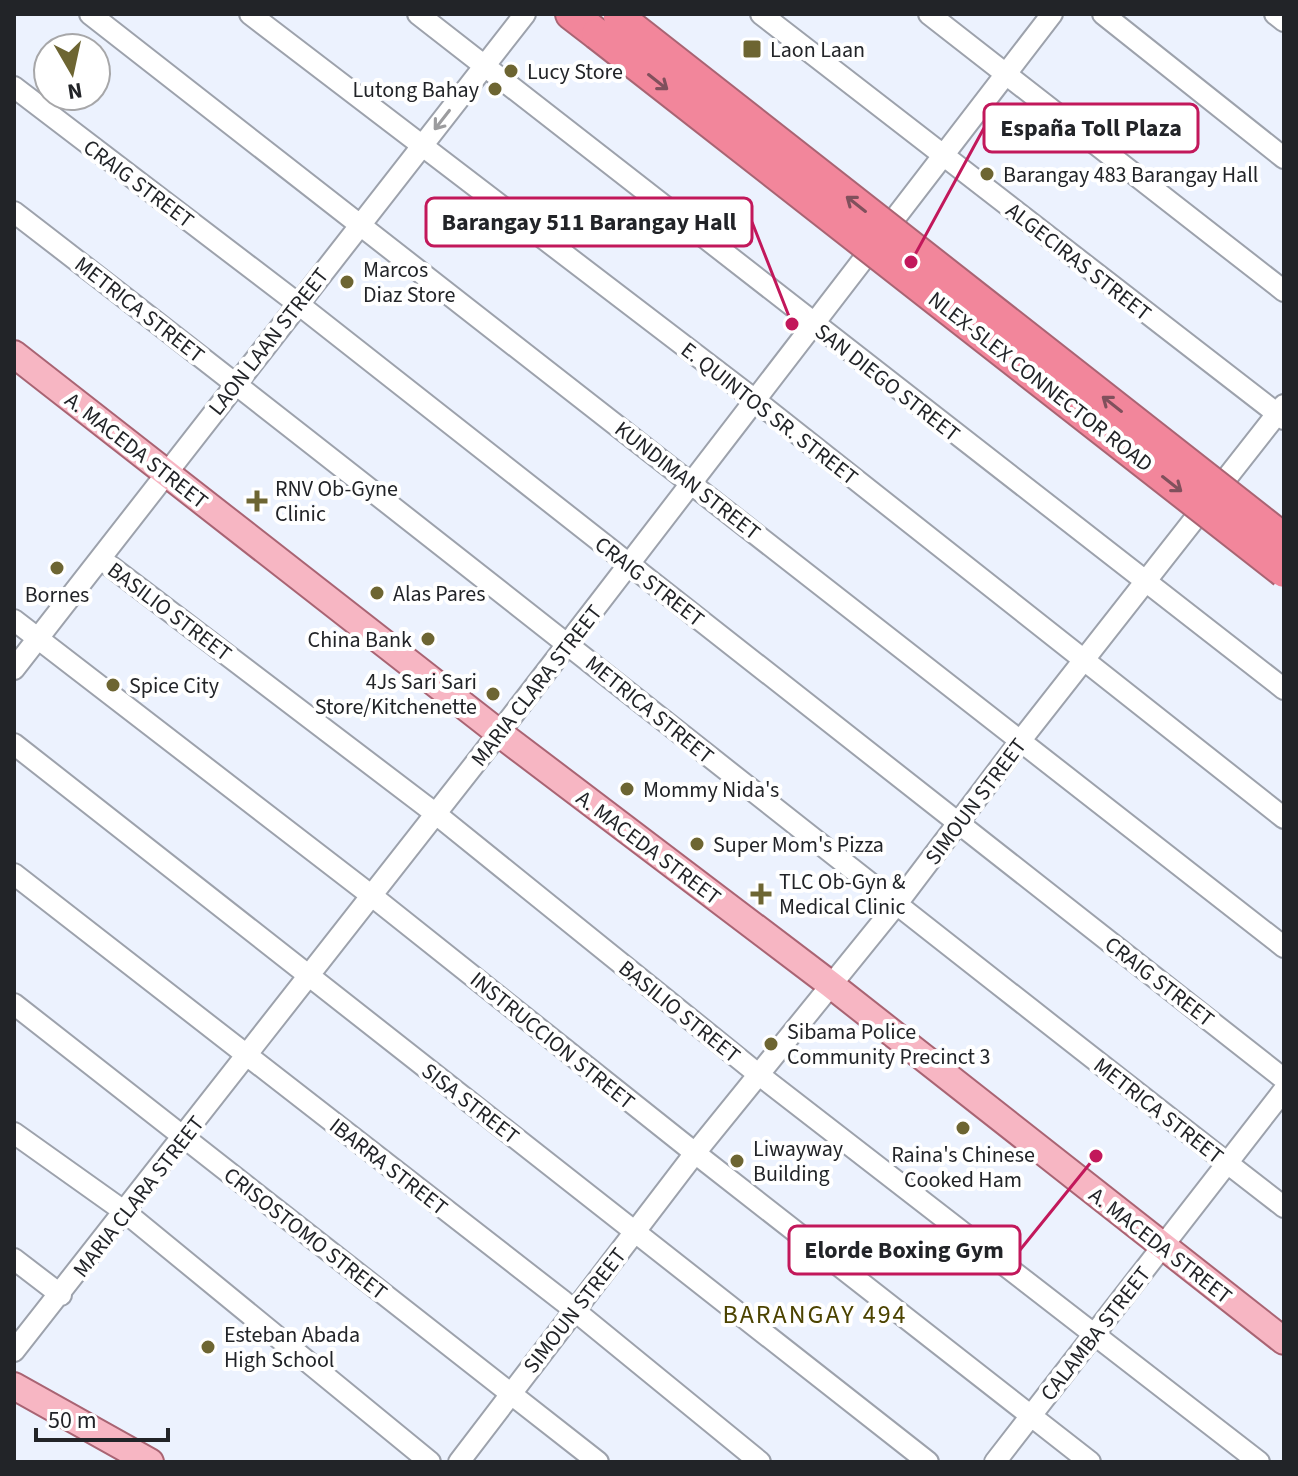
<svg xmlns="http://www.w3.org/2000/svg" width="1298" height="1476" font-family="'Source Sans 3',sans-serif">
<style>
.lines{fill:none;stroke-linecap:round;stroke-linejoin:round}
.minor-casing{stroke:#9da2ac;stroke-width:24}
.major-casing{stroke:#a96473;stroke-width:30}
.highway-casing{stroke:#a96473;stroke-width:34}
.minor{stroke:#fff;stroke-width:20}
.major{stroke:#f7b6c3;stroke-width:26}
.highway{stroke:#f2869b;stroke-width:30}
.highway-bridge-casing{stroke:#a96473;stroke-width:34;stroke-linecap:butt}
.highway-bridge{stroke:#f2869b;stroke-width:30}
.oneway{stroke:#80505c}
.oneway2{stroke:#9c9c9e}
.poi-dot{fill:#6d6532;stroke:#fff;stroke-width:3}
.labels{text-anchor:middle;stroke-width:8;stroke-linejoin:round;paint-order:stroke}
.poi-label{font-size:22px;fill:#222428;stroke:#fff;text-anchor:start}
.street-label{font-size:22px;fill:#222428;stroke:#fff}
.quarter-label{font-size:26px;letter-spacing:2px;fill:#4c4300;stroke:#fff}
.leader{fill:none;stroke:#c2185b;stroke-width:3}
.callout-dot{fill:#c2185b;stroke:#fff;stroke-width:3}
.callout{fill:#fff;stroke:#c2185b;stroke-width:3}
.callout-label{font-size:24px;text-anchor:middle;font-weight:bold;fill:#222428}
</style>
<rect width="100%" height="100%" fill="#ecf2fe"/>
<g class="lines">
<defs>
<path id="minor" d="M90 14C486 328 887 635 1284 947
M250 14 755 400 1284 818
M418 14 1284 689
M761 14 1284 419
M929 14 1284 291
M1103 14 1284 158
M1275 14 1284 21
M14 87 297 303 1284 1079
M14 212C440 540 859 878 1284 1207
M101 559 436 814 758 1074 1259 1462
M14 620 372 896 695 1153 1090 1462
M14 669 525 14
M14 744 928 1462
M14 874 563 1301 760 1462
M14 1004 598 1462
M14 1133 125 1212 430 1462
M14 1259 61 1295
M14 1351 499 733 1052 14
M459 1462 695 1153 896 905 1021 740 1284 405
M995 1462 1284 1090"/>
<path id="major" d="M14 354 499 733 830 984 1284 1341
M14 1386 150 1462"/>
<path id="highway" d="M571 14 597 34"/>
</defs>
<!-- minor casing -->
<use href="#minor" class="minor-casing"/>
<!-- major casing -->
<use href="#major" class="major-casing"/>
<!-- highway casing -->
<use href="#highway" class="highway-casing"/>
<!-- minor -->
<use href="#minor" class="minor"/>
<!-- major -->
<use href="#major" class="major"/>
<!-- highway -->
<use href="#highway" class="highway"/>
<defs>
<path id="highway-bridge" d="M619 17 1284 539
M597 34 1284 572"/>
</defs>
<!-- highway-bridge casing -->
<use href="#highway-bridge" class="highway-bridge-casing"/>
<!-- highway-bridge -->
<use href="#highway-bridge" class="highway-bridge"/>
</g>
<!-- one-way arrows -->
<defs><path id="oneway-shaft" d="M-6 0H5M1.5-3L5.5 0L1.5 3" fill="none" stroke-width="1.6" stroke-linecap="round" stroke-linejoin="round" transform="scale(2)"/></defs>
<g class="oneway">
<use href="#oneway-shaft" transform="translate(658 82) rotate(38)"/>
<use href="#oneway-shaft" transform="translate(856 204) rotate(-142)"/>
<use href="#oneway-shaft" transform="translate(1112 404) rotate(-142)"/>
<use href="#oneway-shaft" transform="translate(1172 484) rotate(38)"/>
</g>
<use class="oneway2" href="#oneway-shaft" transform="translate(442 120) rotate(128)"/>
<!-- markers -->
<g class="poi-dot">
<rect x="742" y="39" width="20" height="20" rx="4"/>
<circle cx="511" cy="71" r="8"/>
<circle cx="495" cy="89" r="8"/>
<circle cx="987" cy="174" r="8"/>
<circle cx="347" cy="282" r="8"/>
<path d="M253 489h8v8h8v8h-8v8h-8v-8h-8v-8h8z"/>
<circle cx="57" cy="568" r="8"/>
<circle cx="377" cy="593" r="8"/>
<circle cx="428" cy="639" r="8"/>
<circle cx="113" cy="685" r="8"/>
<circle cx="493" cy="694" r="8"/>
<circle cx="627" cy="789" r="8"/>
<circle cx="697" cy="844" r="8"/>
<path d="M757 882h8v8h8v8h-8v8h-8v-8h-8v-8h8z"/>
<circle cx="771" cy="1044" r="8"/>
<circle cx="963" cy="1128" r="8"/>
<circle cx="737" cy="1161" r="8"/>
<circle cx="208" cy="1347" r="8"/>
</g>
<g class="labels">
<!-- poi labels -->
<g class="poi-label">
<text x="770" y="57">Laon Laan</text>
<text x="527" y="79">Lucy Store</text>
<text x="479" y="97" text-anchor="end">Lutong Bahay</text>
<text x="1003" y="182">Barangay 483 Barangay Hall</text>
<text x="363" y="277">Marcos<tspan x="363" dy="25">Diaz Store</tspan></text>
<text x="275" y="496">RNV Ob-Gyne<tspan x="275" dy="25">Clinic</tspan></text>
<text x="393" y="601">Alas Pares</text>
<text x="57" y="602" text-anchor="middle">Bornes</text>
<text x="412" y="647" text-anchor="end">China Bank</text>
<text x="477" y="689" text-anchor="end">4Js Sari Sari<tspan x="477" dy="25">Store/Kitchenette</tspan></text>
<text x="129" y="693">Spice City</text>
<text x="643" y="797">Mommy Nida's</text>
<text x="713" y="852">Super Mom's Pizza</text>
<text x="779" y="889">TLC Ob-Gyn &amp;<tspan x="779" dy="25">Medical Clinic</tspan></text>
<text x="787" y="1039">Sibama Police<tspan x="787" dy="25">Community Precinct 3</tspan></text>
<text x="753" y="1156">Liwayway<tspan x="753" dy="25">Building</tspan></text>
<text x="963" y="1162" text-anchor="middle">Raina's Chinese<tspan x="963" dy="25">Cooked Ham</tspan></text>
<text x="224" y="1342">Esteban Abada<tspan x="224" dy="25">High School</tspan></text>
</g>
<!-- street labels -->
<g class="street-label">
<text transform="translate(139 183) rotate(37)" y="8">CRAIG STREET</text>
<text transform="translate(1079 261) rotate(38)" y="8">ALGECIRAS STREET</text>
<text transform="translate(140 309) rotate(38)" y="8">METRICA STREET</text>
<text transform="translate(268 341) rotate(-52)" y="8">LAON LAAN STREET</text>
<text transform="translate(1041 381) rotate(38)" y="8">NLEX-SLEX CONNECTOR ROAD</text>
<text transform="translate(888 382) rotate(38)" y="8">SAN DIEGO STREET</text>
<text transform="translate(770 413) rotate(38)" y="8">E. QUINTOS SR. STREET</text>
<text transform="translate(137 450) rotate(38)" y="8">A. MACEDA STREET</text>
<text transform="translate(688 480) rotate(38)" y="8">KUNDIMAN STREET</text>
<text transform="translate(650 581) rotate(38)" y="8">CRAIG STREET</text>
<text transform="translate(170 611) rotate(37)" y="8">BASILIO STREET</text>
<text transform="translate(536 685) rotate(-52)" y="8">MARIA CLARA STREET</text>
<text transform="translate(650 709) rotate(39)" y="8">METRICA STREET</text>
<text transform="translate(975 801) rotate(-53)" y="8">SIMOUN STREET</text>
<text transform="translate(649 847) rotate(37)" y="8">A. MACEDA STREET</text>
<text transform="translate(1160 981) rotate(38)" y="8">CRAIG STREET</text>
<text transform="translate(680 1011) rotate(39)" y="8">BASILIO STREET</text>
<text transform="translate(553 1040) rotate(39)" y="8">INSTRUCCION STREET</text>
<text transform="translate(471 1103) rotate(38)" y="8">SISA STREET</text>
<text transform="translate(1159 1110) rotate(38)" y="8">METRICA STREET</text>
<text transform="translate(389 1166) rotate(38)" y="8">IBARRA STREET</text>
<text transform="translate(138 1196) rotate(-52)" y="8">MARIA CLARA STREET</text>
<text transform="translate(306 1233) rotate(38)" y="8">CRISOSTOMO STREET</text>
<text transform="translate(1161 1245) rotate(38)" y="8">A. MACEDA STREET</text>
<text transform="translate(574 1310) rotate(-52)" y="8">SIMOUN STREET</text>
<text transform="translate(1095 1333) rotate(-52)" y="8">CALAMBA STREET</text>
</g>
<!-- quarter labels -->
<g class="quarter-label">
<text x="815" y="1323">BARANGAY 494</text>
</g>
</g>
<!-- callouts -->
<path class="leader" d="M911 262L984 128M792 324L752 222M1096 1156L1020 1250"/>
<g class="callout-dot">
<circle cx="911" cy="262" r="8"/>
<circle cx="792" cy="324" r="8"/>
<circle cx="1096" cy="1156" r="8"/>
</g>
<g class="callout">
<rect x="984" y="104" width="214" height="48" rx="8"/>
<rect x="426" y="198" width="326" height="48" rx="8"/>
<rect x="789" y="1226" width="231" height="48" rx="8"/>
</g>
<g class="callout-label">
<text x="1091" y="136">España Toll Plaza</text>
<text x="589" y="230">Barangay 511 Barangay Hall</text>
<text x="904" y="1258">Elorde Boxing Gym</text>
</g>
<!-- border -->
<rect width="1298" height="1476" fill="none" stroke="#222428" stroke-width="32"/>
<!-- north arrow -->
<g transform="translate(72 72) rotate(171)"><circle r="38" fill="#ffffff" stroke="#a7a7a9" stroke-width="2"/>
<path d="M0-6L14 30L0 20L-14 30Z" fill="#6d6532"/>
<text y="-12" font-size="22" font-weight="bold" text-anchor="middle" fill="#222428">N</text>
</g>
<!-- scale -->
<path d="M36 1428v12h132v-12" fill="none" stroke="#222428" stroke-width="4"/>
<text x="48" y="1428" font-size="24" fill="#222428" stroke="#ffffff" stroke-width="6" paint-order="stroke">50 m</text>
</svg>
